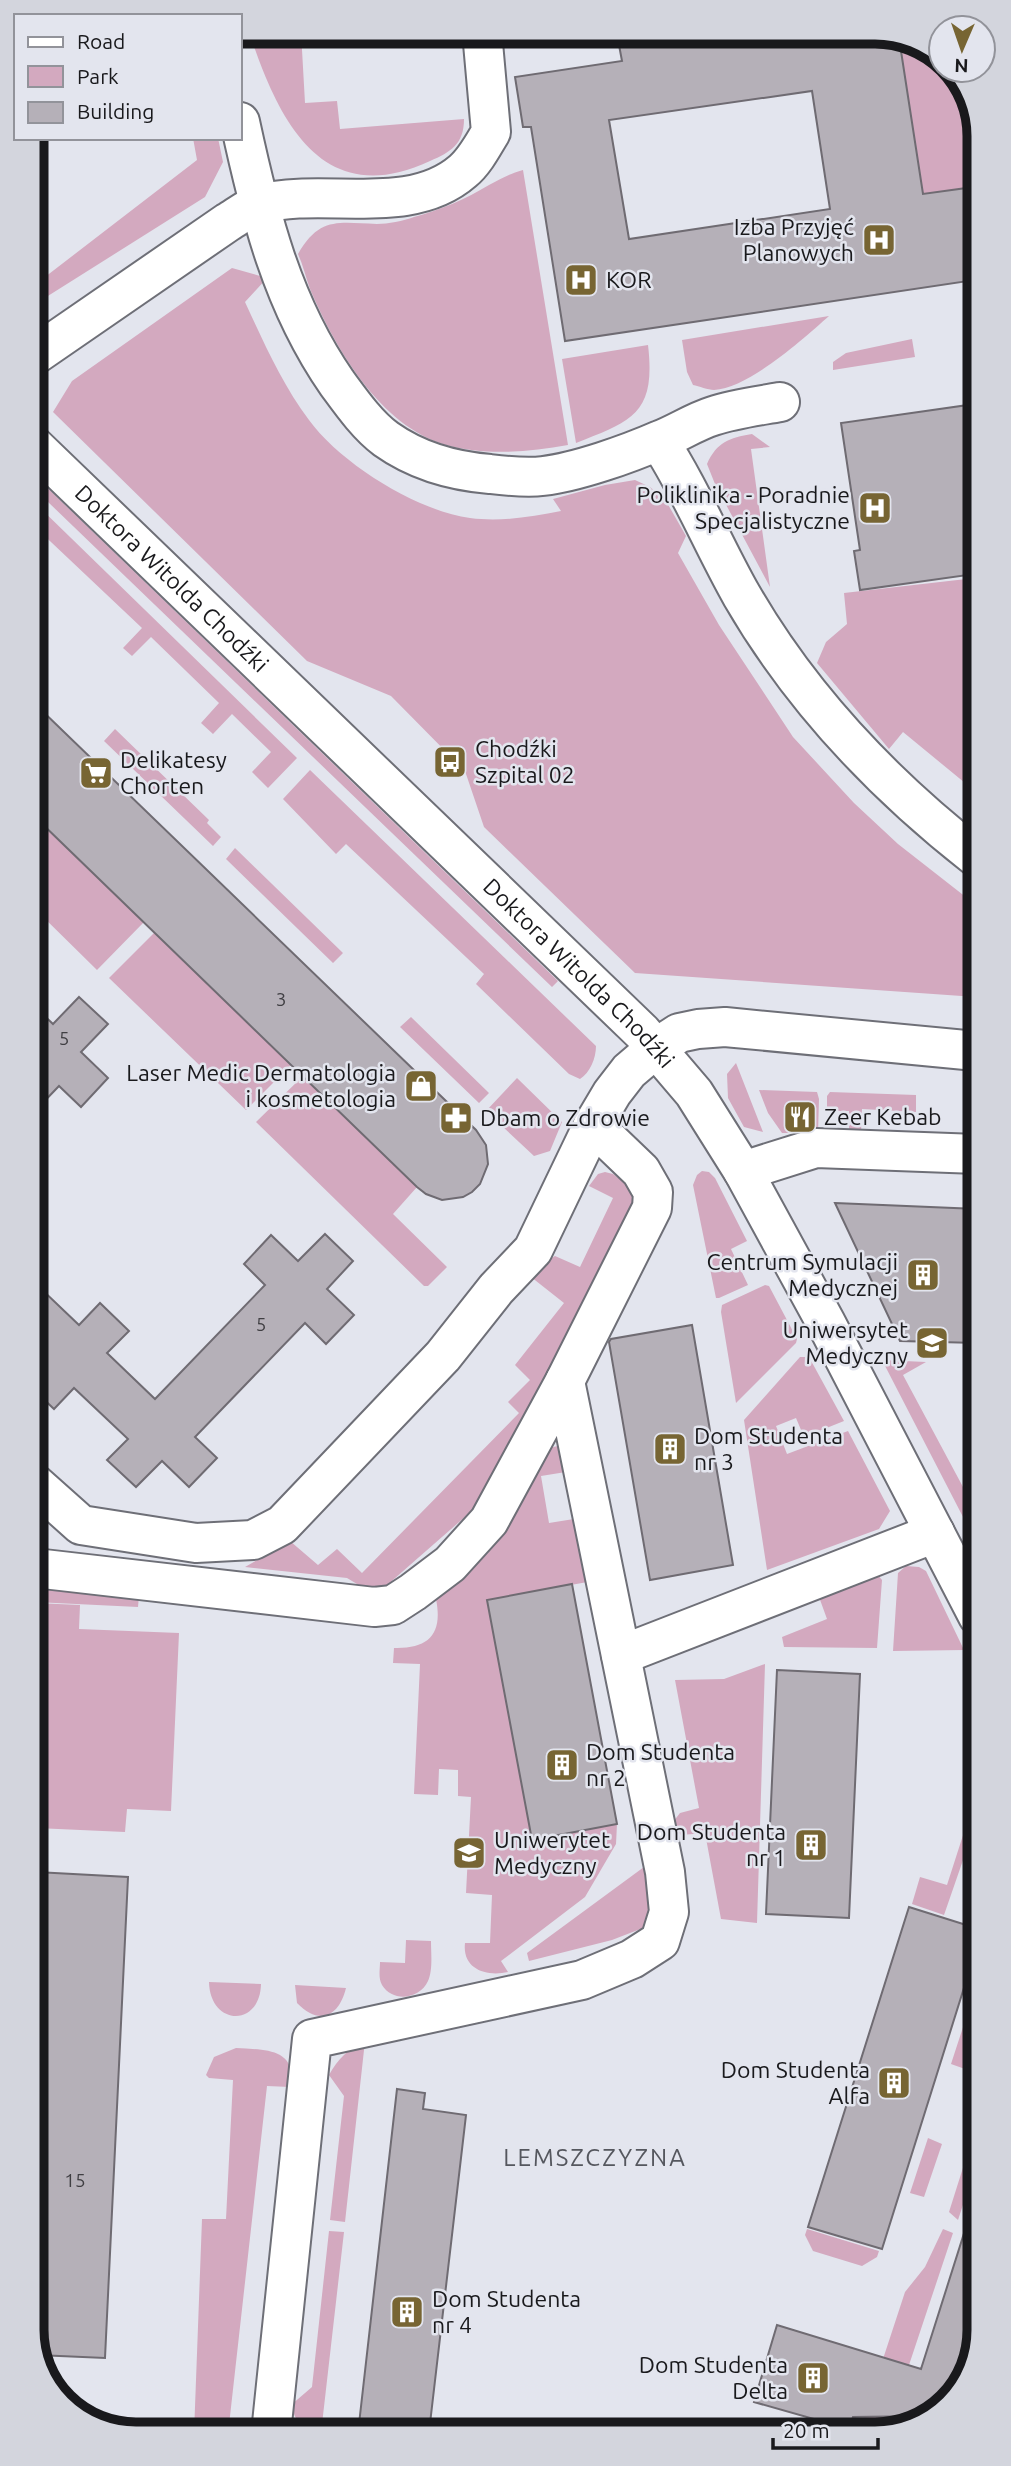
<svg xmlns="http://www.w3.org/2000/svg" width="1011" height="2466" font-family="Ubuntu,sans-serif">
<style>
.green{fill:#d3a9bf}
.building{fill:#b5b0b8;stroke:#6f6b72;stroke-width:2;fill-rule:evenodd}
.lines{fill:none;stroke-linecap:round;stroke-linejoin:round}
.minor-casing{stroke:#6e6f77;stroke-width:42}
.minor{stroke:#fff;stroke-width:38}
.labels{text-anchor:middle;stroke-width:5;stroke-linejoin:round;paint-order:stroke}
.number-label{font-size:19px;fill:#403f43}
.poi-label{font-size:23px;fill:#19191c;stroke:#e3e5ee;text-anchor:start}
.street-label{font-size:23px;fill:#19191c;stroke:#e3e5ee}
.neighbourhood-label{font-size:24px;letter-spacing:2px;fill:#55575e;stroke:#e3e5ee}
.rim{fill:none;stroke:#19191c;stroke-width:9}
</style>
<rect width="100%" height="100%" fill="#e3e5ee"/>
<!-- green -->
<path class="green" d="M249 32H301L305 103 337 101 340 129 464 119C464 144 451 152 430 161 321 212 278 119 249 32Z
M899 38 939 53 941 70H951L974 103V187L923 194Z
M193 138H218L223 162 205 197 32 306V287L197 160Z
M523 170 568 445C527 452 487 456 446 445 380 426 335 348 310 289 306 278 303 265 298 254 320 216 339 223 377 224 388 224 403 221 414 217 440 210 466 199 489 185 500 179 509 174 523 170Z
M232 268 267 278 245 302C264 343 282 384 309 420 340 463 417 511 470 518 500 522 531 517 561 511L553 499 605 485 635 480 650 487 666 501 686 536 678 553 719 625 793 737 854 803 898 844 976 905V997L635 973 484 827 465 771 391 696 307 661 53 412 72 381Z
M829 316C803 339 749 388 714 390 708 390 699 386 693 385L687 372 682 340Z
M912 339 915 357 833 370V362L846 353Z
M648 345C656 413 633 421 576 443L562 359Z
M752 434 770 447 751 449 770 587 715 484 707 464C717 442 729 438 752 434Z
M33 474 558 981 552 987 47 501 33 487Z
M33 501 297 758 268 788 252 772 271 752 232 714 213 734 201 723 219 703 151 637 132 656 123 648 142 628 33 525Z
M975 578 976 792 903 732 889 749 817 663 826 642 847 624 844 593Z
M115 729 209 820 207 823 221 837 213 846 104 741Z
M310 770 596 1046C596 1058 590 1073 580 1079L569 1074 476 984 484 974 346 844 336 854 283 799Z
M33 815 144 922 97 970 34 908Z
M235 848 343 953 333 963 226 859Z
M154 933 291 1065 246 1110 109 978Z
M411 1017 489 1093 479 1103 400 1027Z
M736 1063 763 1132 744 1127 728 1098 727 1074Z
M303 1076 417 1187 393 1214 447 1267 428 1286H424L256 1122Z
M517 1078 562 1122 550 1151 534 1156 486 1111Z
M759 1090 817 1092 819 1099 818 1133H782L768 1113Z
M830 1092 916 1095V1112L862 1109 861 1133 849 1135V1111H827V1096Z
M702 1171 709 1172 715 1178 747 1241 731 1249 748 1285 719 1298H716L693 1185 697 1175Z
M605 1172 613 1174 636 1191 634 1208 474 1509 386 1586 367 1590 347 1578 245 1567 290 1541 318 1565 337 1549 362 1573 519 1413 508 1402 530 1380 515 1365 564 1303 526 1273 555 1256 580 1267 613 1198 589 1186 598 1174Z
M765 1285 769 1286 797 1339 796 1343 736 1403 721 1312 722 1305Z
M800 1357H809L844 1421 804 1437 796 1418 776 1426 787 1454 848 1431 890 1511 879 1529 767 1570 744 1420Z
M882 1360 926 1362 903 1375 978 1515V1546Z
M562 1445 572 1471 541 1476 549 1523 580 1518 593 1581 487 1600 617 1824 616 1844 585 1897 501 1961 508 1972C486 1977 462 1969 465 1943H490L492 1895 466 1893 471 1797 458 1796V1770L439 1769 438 1795 414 1794 420 1664 393 1663 394 1648C429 1649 443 1634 436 1599L488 1553 545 1449Z
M906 1566 919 1567 926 1571 964 1650 893 1651 898 1573Z
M877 1574 882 1580 877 1648 784 1647 782 1637 827 1619 819 1597Z
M35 1585 139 1596 138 1607 35 1602Z
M35 1603 80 1605 79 1629 179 1633 171 1811 127 1809 125 1832 36 1828Z
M765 1664 757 1923 721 1919 705 1833 681 1835 676 1830 673 1822 680 1813 699 1808 675 1680 724 1679Z
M965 1829 971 1837 944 1915 912 1904 920 1877 947 1885Z
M644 1867C648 1888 652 1908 643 1928L612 1940 529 1961 527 1953Z
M406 1940 431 1941C431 1953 433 1970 428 1981 420 1999 393 2003 382 1985 378 1978 380 1969 380 1962L405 1963Z
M979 1978V2027L965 2069 951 2064Z
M209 1982 261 1984C260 2028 210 2026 209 1982Z
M295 1985 346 1988C339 2017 319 2026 297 2003Z
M365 2041 345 2222 330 2220 344 2096 329 2075C338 2059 348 2049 365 2041Z
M236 2048C265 2050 298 2048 290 2087L267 2086 228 2434H194L202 2219H226L233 2080 209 2078 206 2075 214 2057Z
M979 2117V2156L958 2220 949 2212Z
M928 2138 942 2144 924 2197 910 2193Z
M807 2229 879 2251 877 2257 862 2266 813 2251 805 2235Z
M943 2229 953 2233 895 2407 885 2429H860L905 2292 925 2267Z
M329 2231 344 2232 321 2433C304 2433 295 2421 291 2405L312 2387Z"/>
<!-- building -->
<path class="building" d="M709 32H882L899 38 923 194 974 187 975 280 565 341 531 127H523L515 77 622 61 619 45ZM812 91 830 209 629 239 609 120Z
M975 404V574L860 590 854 551 860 550 841 423Z
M33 702 476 1130 486 1145 488 1164 480 1184 472 1192 463 1197 442 1200 426 1194 417 1187 33 815Z
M79 997 108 1024 81 1052 108 1078 81 1107 59 1086 34 1112V1006L53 1024Z
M835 1203 977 1209V1343L900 1341Z
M325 1234 353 1261 327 1289 354 1315 326 1344 305 1323 195 1437 217 1458 189 1487 162 1461 136 1487 107 1460 128 1439 74 1388 54 1409 35 1391V1371L46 1359 35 1348 34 1282 79 1325 100 1303 129 1331 107 1353 155 1399 265 1285 244 1264 271 1235 298 1261Z
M692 1325 733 1565 650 1580 609 1342 611 1339Z
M572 1584 617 1824 532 1840 487 1600Z
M777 1670 860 1674 849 1918 766 1914Z
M36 1872 128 1877 105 2358 37 2355Z
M909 1907 979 1929V1940L882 2249 808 2227Z
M397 2089 425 2093 423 2109 466 2115 429 2432 358 2433Z
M973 2205 979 2206V2330L958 2393 927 2416 853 2417 849 2429 754 2402 777 2325 921 2369Z"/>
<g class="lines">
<defs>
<g id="minor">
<path d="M240 122C260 215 282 304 337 383 351 402 367 425 386 439 417 461 453 471 490 474 507 476 526 478 543 476 577 472 628 454 660 440 678 433 694 422 713 416 734 409 758 406 780 402"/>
<path d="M32 357 228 222C238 216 249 207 260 204 324 187 409 218 463 171 475 161 483 145 491 132L482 32"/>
<path d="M659 441C691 490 713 545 742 596 801 698 884 785 976 857"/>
<path id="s1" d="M32 444 642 1032 694 1093 743 1171 826 1323 978 1616"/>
<path d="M743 1171 816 1148 977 1154"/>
<path d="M565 1381 652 1208 653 1192 641 1171 593 1125"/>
<path d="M35 1484 81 1525 196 1543 253 1540 282 1525 443 1356 496 1289 533 1250 593 1125 612 1093 629 1071 656 1048 679 1033 698 1029 725 1027 976 1051"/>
<path d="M35 1568 374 1607 393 1605 413 1592 450 1564 489 1521 565 1381 665 1872 669 1912 660 1941 632 1959 582 1980 312 2039 271 2433"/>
<path d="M621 1655 935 1533"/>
</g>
</defs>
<!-- minor casing -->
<use href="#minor" class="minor-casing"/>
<!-- minor -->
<use href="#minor" class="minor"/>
</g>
<!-- icons -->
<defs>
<symbol id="hospital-square" viewBox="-11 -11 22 22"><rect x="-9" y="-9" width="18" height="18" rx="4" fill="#776533" stroke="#e3e5ee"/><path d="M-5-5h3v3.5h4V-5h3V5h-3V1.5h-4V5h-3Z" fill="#fff"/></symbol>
<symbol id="bus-square" viewBox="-11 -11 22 22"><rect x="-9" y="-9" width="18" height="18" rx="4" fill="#776533" stroke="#e3e5ee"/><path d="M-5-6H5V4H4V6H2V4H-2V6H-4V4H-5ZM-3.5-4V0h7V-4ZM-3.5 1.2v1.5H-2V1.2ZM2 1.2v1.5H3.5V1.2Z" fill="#fff"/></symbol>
<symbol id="supermarket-square" viewBox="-11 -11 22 22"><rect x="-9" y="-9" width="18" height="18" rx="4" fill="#776533" stroke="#e3e5ee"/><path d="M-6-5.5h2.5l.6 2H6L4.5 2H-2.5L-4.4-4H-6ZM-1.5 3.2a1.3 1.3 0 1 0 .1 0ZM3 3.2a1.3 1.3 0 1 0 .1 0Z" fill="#fff"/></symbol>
<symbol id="shop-square" viewBox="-11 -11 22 22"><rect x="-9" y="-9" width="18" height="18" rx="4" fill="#776533" stroke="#e3e5ee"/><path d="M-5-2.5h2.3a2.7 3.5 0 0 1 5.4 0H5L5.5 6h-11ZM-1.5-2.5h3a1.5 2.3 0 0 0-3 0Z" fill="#fff"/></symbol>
<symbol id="restaurant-square" viewBox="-11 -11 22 22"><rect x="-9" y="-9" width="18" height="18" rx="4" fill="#776533" stroke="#e3e5ee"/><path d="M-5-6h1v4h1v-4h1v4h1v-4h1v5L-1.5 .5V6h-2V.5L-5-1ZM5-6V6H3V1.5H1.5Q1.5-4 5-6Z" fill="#fff"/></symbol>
<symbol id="pharmacy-square" viewBox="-11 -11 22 22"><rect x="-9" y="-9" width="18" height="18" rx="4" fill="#776533" stroke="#e3e5ee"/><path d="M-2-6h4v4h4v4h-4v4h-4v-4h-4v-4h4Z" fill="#fff"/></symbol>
<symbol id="building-square" viewBox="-11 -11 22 22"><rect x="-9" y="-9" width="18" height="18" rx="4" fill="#776533" stroke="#e3e5ee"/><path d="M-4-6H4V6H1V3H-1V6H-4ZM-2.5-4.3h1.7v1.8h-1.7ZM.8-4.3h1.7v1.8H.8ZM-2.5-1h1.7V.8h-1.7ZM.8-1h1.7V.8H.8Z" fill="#fff"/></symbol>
<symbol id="university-square" viewBox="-11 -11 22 22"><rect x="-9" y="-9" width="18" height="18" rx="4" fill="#776533" stroke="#e3e5ee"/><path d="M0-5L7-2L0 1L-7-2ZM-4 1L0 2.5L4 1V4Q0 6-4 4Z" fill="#fff"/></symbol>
</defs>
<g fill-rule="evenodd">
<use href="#hospital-square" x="860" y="221" width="38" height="38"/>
<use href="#hospital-square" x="562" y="261" width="38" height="38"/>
<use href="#hospital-square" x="856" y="489" width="38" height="38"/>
<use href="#bus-square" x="431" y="743" width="38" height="38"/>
<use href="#supermarket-square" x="77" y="754" width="38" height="38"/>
<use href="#shop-square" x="402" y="1067" width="38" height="38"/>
<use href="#restaurant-square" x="781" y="1098" width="38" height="38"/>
<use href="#pharmacy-square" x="437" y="1099" width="38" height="38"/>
<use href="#building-square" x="904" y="1256" width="38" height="38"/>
<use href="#university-square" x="913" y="1324" width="38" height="38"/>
<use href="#building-square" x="651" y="1430" width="38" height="38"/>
<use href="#building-square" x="543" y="1746" width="38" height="38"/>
<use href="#building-square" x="792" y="1826" width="38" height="38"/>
<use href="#university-square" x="450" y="1834" width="38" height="38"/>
<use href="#building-square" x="875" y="2064" width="38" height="38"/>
<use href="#building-square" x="388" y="2293" width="38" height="38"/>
<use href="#building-square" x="794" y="2359" width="38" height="38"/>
</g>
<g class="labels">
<!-- number labels -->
<g class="number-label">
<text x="281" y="1006">3</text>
<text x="64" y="1045">5</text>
<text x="261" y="1331">5</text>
<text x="75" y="2187">15</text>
</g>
<!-- poi labels -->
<g class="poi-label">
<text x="854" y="235" text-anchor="end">Izba Przyjęć<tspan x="854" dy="26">Planowych</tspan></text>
<text x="606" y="288">KOR</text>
<text x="850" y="503" text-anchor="end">Poliklinika - Poradnie<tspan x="850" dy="26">Specjalistyczne</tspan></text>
<text x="475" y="757">Chodźki<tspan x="475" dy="26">Szpital 02</tspan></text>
<text x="120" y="768">Delikatesy<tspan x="120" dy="26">Chorten</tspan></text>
<text x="396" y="1081" text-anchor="end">Laser Medic Dermatologia<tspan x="396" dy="26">i kosmetologia</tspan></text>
<text x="824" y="1125">Zeer Kebab</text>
<text x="480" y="1126">Dbam o Zdrowie</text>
<text x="898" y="1270" text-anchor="end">Centrum Symulacji<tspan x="898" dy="26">Medycznej</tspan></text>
<text x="908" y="1338" text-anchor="end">Uniwersytet<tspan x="908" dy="26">Medyczny</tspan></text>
<text x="694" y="1444">Dom Studenta<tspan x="694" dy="26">nr 3</tspan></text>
<text x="586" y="1760">Dom Studenta<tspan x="586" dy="26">nr 2</tspan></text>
<text x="786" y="1840" text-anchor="end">Dom Studenta<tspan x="786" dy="26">nr 1</tspan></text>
<text x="494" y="1848">Uniwerytet<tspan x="494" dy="26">Medyczny</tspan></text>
<text x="870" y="2078" text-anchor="end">Dom Studenta<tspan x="870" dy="26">Alfa</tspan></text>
<text x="432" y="2307">Dom Studenta<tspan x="432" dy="26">nr 4</tspan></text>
<text x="788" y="2373" text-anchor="end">Dom Studenta<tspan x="788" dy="26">Delta</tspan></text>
</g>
<!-- street labels -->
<g class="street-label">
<text dy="8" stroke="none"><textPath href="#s1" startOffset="194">Doktora Witolda Chodźki</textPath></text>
<text dy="8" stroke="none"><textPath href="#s1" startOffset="761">Doktora Witolda Chodźki</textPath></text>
</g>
<!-- neighbourhood labels -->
<g class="neighbourhood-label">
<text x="595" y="2166">LEMSZCZYZNA</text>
</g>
</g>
<!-- crop -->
<path d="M0 0H1011V2466H0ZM136 44H875A92 92 0 0 1 967 136V2330A92 92 0 0 1 875 2422H136A92 92 0 0 1 44 2330V136A92 92 0 0 1 136 44Z" fill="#d3d5dd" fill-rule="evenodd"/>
<path class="rim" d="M136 44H875A92 92 0 0 1 967 136V2330A92 92 0 0 1 875 2422H136A92 92 0 0 1 44 2330V136A92 92 0 0 1 136 44Z"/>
<!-- legend -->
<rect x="14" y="14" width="228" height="126" fill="#e3e5ee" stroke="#92939a" stroke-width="2"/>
<rect x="28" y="37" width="35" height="10" fill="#ffffff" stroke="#92939a" stroke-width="2"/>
<text x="77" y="49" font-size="21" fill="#19191c">Road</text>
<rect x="28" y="66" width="35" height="21" fill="#d3a9bf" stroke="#92939a" stroke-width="2"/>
<text x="77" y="84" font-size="21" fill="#19191c">Park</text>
<rect x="28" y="102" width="35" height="21" fill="#b5b0b8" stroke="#92939a" stroke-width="2"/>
<text x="77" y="119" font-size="21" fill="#19191c">Building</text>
<!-- north arrow -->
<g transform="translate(962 49) rotate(182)"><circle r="33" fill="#e3e5ee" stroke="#92939a" stroke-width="2"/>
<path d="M0-5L12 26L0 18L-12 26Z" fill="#776533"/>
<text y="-10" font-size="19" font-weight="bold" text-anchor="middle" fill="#19191c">N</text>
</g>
<!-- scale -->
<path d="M773 2438v10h105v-10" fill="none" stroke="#19191c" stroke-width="3.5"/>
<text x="783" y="2438" font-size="21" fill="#19191c" stroke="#e3e5ee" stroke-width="5" paint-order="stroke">20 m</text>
</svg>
